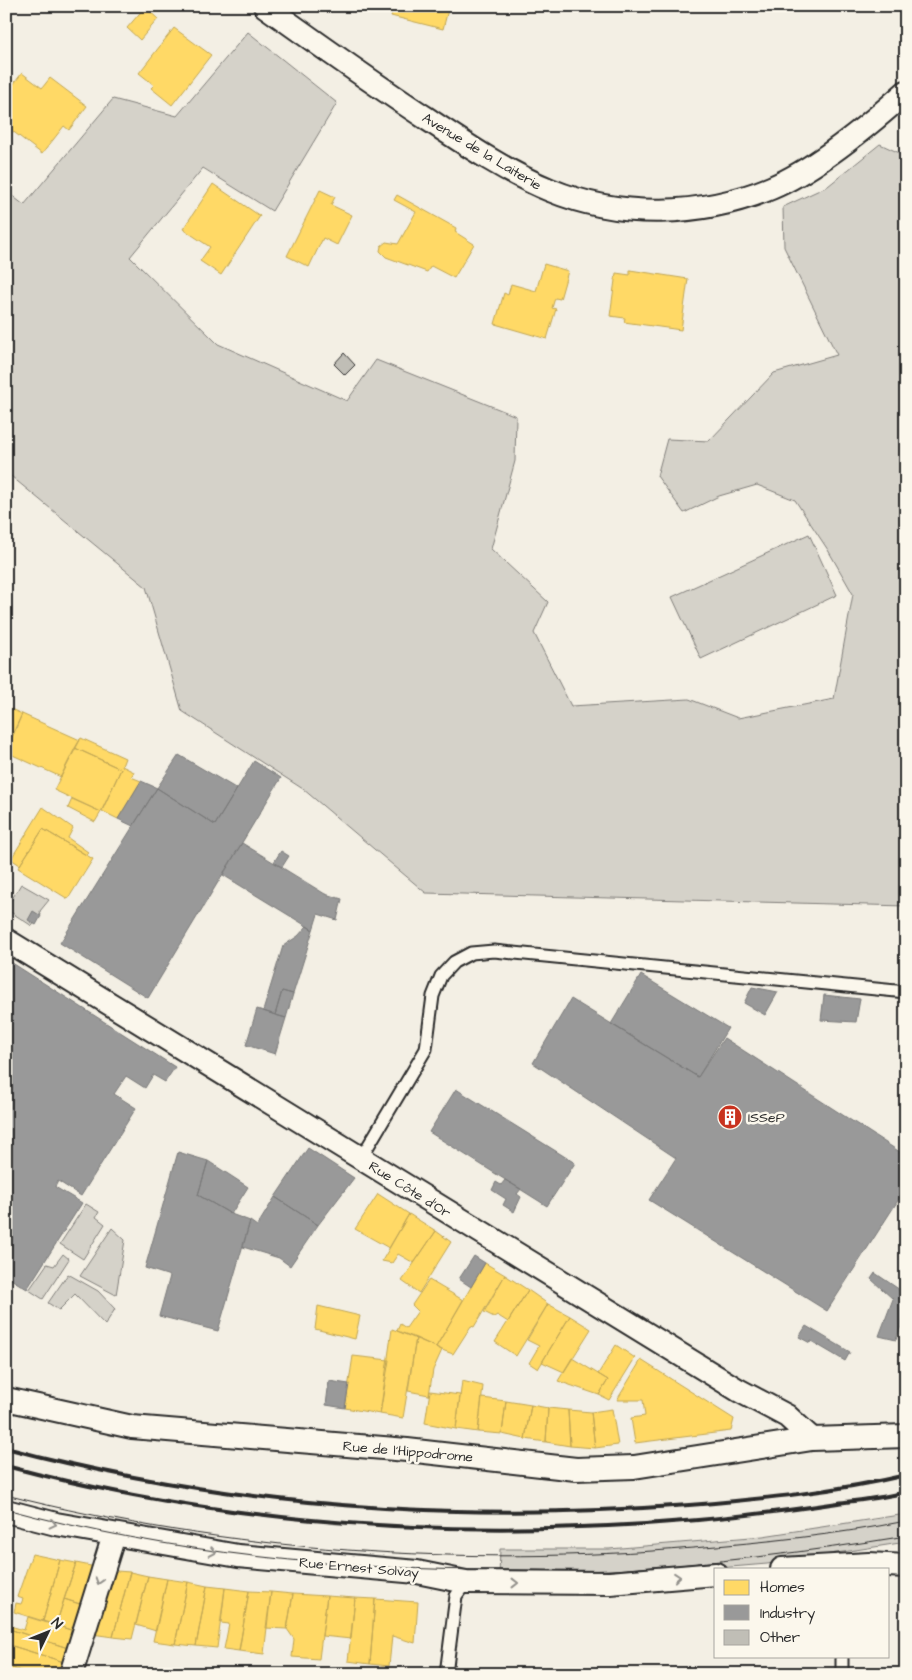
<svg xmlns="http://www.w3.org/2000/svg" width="912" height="1680" font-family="'Architects Daughter',sans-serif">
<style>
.green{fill:#d5d2c9;stroke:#807e7a}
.homes{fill:#ffd966;stroke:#bfa554}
.industry{fill:#999;stroke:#787878}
.building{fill:#c0beb6;stroke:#2b2b2b}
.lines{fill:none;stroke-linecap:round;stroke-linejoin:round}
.lane-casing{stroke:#2b2b2b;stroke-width:15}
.street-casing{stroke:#2b2b2b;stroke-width:26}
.lane{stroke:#fbf7ec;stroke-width:11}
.street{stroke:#fbf7ec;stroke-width:22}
.tram{stroke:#2b2b2b;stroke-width:1}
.rail{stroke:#2b2b2b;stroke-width:4}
.oneway{stroke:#93918c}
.labels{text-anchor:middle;stroke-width:5;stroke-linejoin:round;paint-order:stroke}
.street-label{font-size:14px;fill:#2b2b2b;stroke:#fbf7ec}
.poi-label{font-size:14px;fill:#2b2b2b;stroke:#fbf7ec;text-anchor:start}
</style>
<rect width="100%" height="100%" fill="#f3efe4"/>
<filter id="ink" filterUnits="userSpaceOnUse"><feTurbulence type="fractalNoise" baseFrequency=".02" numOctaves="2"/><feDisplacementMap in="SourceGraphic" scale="10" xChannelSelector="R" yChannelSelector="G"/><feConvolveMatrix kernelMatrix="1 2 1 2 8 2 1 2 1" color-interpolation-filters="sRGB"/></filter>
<g filter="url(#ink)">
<!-- green -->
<path class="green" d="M248 32 337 103 272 211 203 168 130 257 218 344 347 401 376 360 516 416 515 461 491 549 548 602 534 633 571 706 689 699 738 718 834 699 853 594 828 550 795 500 757 485 719 496 684 513 657 476 667 439 709 441 774 373 837 355 784 247 783 207 828 186 880 144 906 156V906L426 893 303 789 182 711 146 587 6 472V191L24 205 113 99 177 116Z
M809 534 837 595 701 659 672 597Z
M21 884 49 900 40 911 41 915 32 926 6 909Z
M86 1204 99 1212 96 1217 105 1224 83 1259 60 1244Z
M112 1228 125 1240 116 1295 80 1276Z
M63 1254 69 1259 43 1299 29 1290 47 1264 54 1266Z
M68 1274 98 1291 115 1309 105 1325 75 1294 59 1310 48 1303Z
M906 1514V1542L767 1564 610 1577H499L500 1549H609L763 1536Z"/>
<!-- homes -->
<path class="homes" d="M394 6H449L443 29 391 16Z
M145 7 158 19 140 40 127 28Z
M174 28 211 55 172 105 151 88 154 85 139 73Z
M22 73 42 88 50 78 87 106 69 130 64 126 42 154 6 126V94Z
M213 184 260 216 221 275 200 261 210 247 183 229Z
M320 190 335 197 331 205 352 215 337 245 323 238 309 267 287 256Z
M397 195 456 228 455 232 474 244 454 278 431 266 427 272 386 257 380 251 381 246 386 242 398 244 416 212 394 200Z
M544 264 568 271 560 299 555 298 552 308 556 309 547 339 495 324 504 293 508 295 511 284 536 291Z
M630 270 688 279 681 330 624 322 625 318 610 316 616 273 630 275Z
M6 707 22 714 6 748Z
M22 714 80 740 61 777 6 752Z
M81 738 125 758 122 766 134 772 131 777 141 781 118 819 102 811 121 769 75 748Z
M75 748 121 769 101 812 54 790Z
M72 799 101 812 95 822 68 808Z
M43 807 73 828 68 838 88 852 86 855 43 829 20 865 11 859Z
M43 829 93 859 68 899 18 868Z
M378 1194 409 1214 389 1248 355 1229Z
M409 1214 436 1231 414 1263 398 1254 392 1263 382 1261Z
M436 1231 451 1242 419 1293 402 1281Z
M485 1263 505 1275 474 1327 471 1326 453 1354 442 1350 436 1347Z
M505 1275 528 1290 508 1322 497 1315 494 1317 484 1312Z
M429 1280 463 1300 436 1347 397 1331 400 1324 406 1328 418 1311 412 1305Z
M528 1290 548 1304 516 1356 495 1342Z
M548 1304 570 1316 538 1369 529 1363 539 1346 527 1340Z
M318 1306 360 1316 355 1339 315 1329Z
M570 1316 591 1329 564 1372 542 1362Z
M392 1329 416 1338 403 1418 380 1414Z
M416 1338 442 1350 433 1370 429 1395 408 1391Z
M616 1345 635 1358 609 1400 599 1395 608 1380 598 1374Z
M353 1356 389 1360 380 1414 345 1408Z
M572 1358 608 1380 599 1395 558 1381Z
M641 1360 734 1419 731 1431 635 1443 631 1418 645 1416 643 1400H617Z
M462 1381 483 1386 478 1432 456 1429Z
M430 1391 460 1395 456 1429 425 1423Z
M482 1398 506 1401 502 1434 478 1432Z
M506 1401 531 1405 525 1439 502 1434Z
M531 1405 548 1408 546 1442 525 1439Z
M548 1408 568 1410 570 1446 546 1442Z
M612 1409 618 1445 595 1448 591 1412Z
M568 1410 591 1412 595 1448 570 1446Z
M32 1554 60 1560 43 1621 14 1612 16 1603 21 1604 23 1599 17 1597Z
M60 1560 76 1563 56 1625 43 1621Z
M76 1563 91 1566 93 1572 83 1605 64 1599Z
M117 1571 130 1572 113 1637 92 1634 111 1576Z
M130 1572 148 1576 132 1639 113 1637Z
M148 1576 167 1579 156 1631 136 1625Z
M167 1579 188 1582 175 1644 153 1641Z
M188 1582 207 1586 196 1646 175 1644Z
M207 1586 225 1588 217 1648 196 1646Z
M225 1588 249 1591 239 1651 224 1649 229 1624 221 1623Z
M249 1591 271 1592 264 1654 239 1651Z
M271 1592 293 1594 287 1629 266 1628Z
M293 1594 327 1596 319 1659 292 1657 294 1639 287 1629Z
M327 1596 355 1598 351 1639 322 1636Z
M355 1598 375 1599 370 1664 348 1661Z
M64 1599 83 1605 74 1631 56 1625Z
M375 1599 418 1602 415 1643 392 1636 389 1666 370 1664Z
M28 1617 74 1631 68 1648 9 1629 10 1626 24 1630Z
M9 1629 68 1648 64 1662 6 1644Z
M6 1644 64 1662 60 1674H30L6 1666Z
M6 1666 30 1674H6Z"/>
<!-- industry -->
<path class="industry" d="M179 755 237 789 215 825 157 788Z
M254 761 281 778 148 998 60 943 157 788 215 825Z
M141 781 157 788 133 826 118 819Z
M242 843 325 894 342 899 337 920 318 914 313 930 223 875Z
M281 851 289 856 282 867 274 862Z
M33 911 41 916 36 925 28 920Z
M307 926 313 930 293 994 282 991 275 1015 263 1011 283 946 298 936Z
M6 959 175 1067 165 1082 153 1075 145 1088 126 1076 114 1094 136 1108 81 1196 58 1181 55 1187 82 1203 27 1289 6 1276Z
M641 975 728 1028 698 1077 611 1024Z
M752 987 778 992 765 1015 744 1003Z
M282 991 293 994 286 1018 275 1015Z
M824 995 860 999 856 1022 821 1020Z
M571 999 698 1077 724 1038 906 1156V1188L827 1311 649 1200 676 1158 533 1063Z
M257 1009 286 1018 275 1054 246 1045Z
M456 1089 575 1163 547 1206 429 1132Z
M308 1148 354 1178 318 1225 275 1197Z
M178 1152 208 1161 198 1195 231 1214 250 1221 218 1331 159 1316 170 1276 145 1268Z
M208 1161 248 1187 231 1214 198 1195Z
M505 1180 521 1189 517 1194 521 1197 514 1212 503 1205 506 1199 492 1190 496 1182 501 1185Z
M275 1197 318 1225 290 1266 279 1258 243 1247 250 1221 257 1226Z
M474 1256 485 1263 471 1287 459 1279Z
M875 1273 906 1294V1312L896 1340 879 1336 893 1299 871 1279Z
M806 1326 850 1352 845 1361 811 1341 810 1343 799 1337Z
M329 1381 349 1384 345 1408 326 1405Z"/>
<!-- building -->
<path class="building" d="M344 353 355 365 345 375 334 364Z"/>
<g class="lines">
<defs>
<path id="lane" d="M361 1158 426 1049 433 996 441 976 454 962 471 953 494 951 906 992
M842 1656V1674
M446 1674 456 1596 466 1582"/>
<path id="street" d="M265 6C318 44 371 82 426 118 465 144 506 172 550 190 620 219 701 217 771 188 816 169 869 125 906 92
M6 940 738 1390 787 1416 812 1439
M6 1399 132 1427 407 1450 576 1469 634 1467 812 1439 906 1436
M6 1511 56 1524 238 1556 417 1572 466 1582 610 1583 716 1574
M782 1569 869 1564 906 1566
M71 1674 114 1535"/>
</defs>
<!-- lane casing -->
<use href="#lane" class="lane-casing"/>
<!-- street casing -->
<use href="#street" class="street-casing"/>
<!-- lane -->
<use href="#lane" class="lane"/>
<!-- street -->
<use href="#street" class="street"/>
<!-- tram -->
<path class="tram" d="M6 1495C229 1552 464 1567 693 1548 764 1542 836 1535 906 1521
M6 1509C168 1553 344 1571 511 1570 545 1570 579 1572 612 1570 710 1564 808 1552 906 1536"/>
<!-- rail -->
<path class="rail" d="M6 1448C228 1507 461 1522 689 1505 761 1499 835 1492 906 1475
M6 1466C231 1526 467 1540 698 1520 745 1516 791 1510 838 1503 861 1500 884 1498 906 1492"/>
</g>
<!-- one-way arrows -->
<defs><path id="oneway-chevron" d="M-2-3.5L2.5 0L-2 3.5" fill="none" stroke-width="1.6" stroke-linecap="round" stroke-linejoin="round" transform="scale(1.25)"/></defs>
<g class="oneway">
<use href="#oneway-chevron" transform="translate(53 1524) rotate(13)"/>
<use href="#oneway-chevron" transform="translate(213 1552) rotate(10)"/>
<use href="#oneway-chevron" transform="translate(677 1577) rotate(-5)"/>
<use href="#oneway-chevron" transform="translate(99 1581) rotate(107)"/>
<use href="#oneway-chevron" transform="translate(515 1583)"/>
</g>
</g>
<!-- icons -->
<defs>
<symbol id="building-disc" viewBox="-11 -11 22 22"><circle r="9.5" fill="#c8321e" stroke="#fbf7ec"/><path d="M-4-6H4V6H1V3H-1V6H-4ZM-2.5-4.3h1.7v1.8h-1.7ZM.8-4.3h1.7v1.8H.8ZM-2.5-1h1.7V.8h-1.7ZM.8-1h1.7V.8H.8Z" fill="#fff"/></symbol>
</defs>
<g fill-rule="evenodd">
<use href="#building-disc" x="716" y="1103" width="28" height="28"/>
</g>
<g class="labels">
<!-- street labels -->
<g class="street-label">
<text transform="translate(482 151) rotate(31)" y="5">Avenue de la Laiterie</text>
<text transform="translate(410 1189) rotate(32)" y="5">Rue Côte d'Or</text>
<text transform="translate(408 1451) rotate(5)" y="5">Rue de l'Hippodrome</text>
<text transform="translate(359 1567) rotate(5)" y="5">Rue Ernest Solvay</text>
</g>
<!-- poi labels -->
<g class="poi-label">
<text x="748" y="1122">ISSeP</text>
</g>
</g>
<!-- margin -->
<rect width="912" height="1680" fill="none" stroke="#fbf7ec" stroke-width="25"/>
<rect x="12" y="12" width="887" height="1655" fill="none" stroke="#2b2b2b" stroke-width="2" filter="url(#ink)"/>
<!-- legend -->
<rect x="714" y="1568" width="175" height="90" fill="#fbf7ec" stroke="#a8a59f"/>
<rect x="724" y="1580" width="25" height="15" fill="#ffd966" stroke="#a8a59f"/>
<text x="760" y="1592" font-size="15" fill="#2b2b2b">Homes</text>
<rect x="724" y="1605" width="25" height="15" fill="#999999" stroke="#a8a59f"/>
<text x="760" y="1618" font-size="15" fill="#2b2b2b">Industry</text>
<rect x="724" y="1630" width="25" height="15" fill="#c0beb6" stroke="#a8a59f"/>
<text x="760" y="1642" font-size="15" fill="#2b2b2b">Other</text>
<!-- north arrow -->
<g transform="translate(48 1632) rotate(47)" stroke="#fbf7ec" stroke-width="4" paint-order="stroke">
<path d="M0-4L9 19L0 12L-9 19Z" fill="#2b2b2b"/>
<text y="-8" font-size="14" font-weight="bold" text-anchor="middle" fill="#2b2b2b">N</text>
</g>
</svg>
